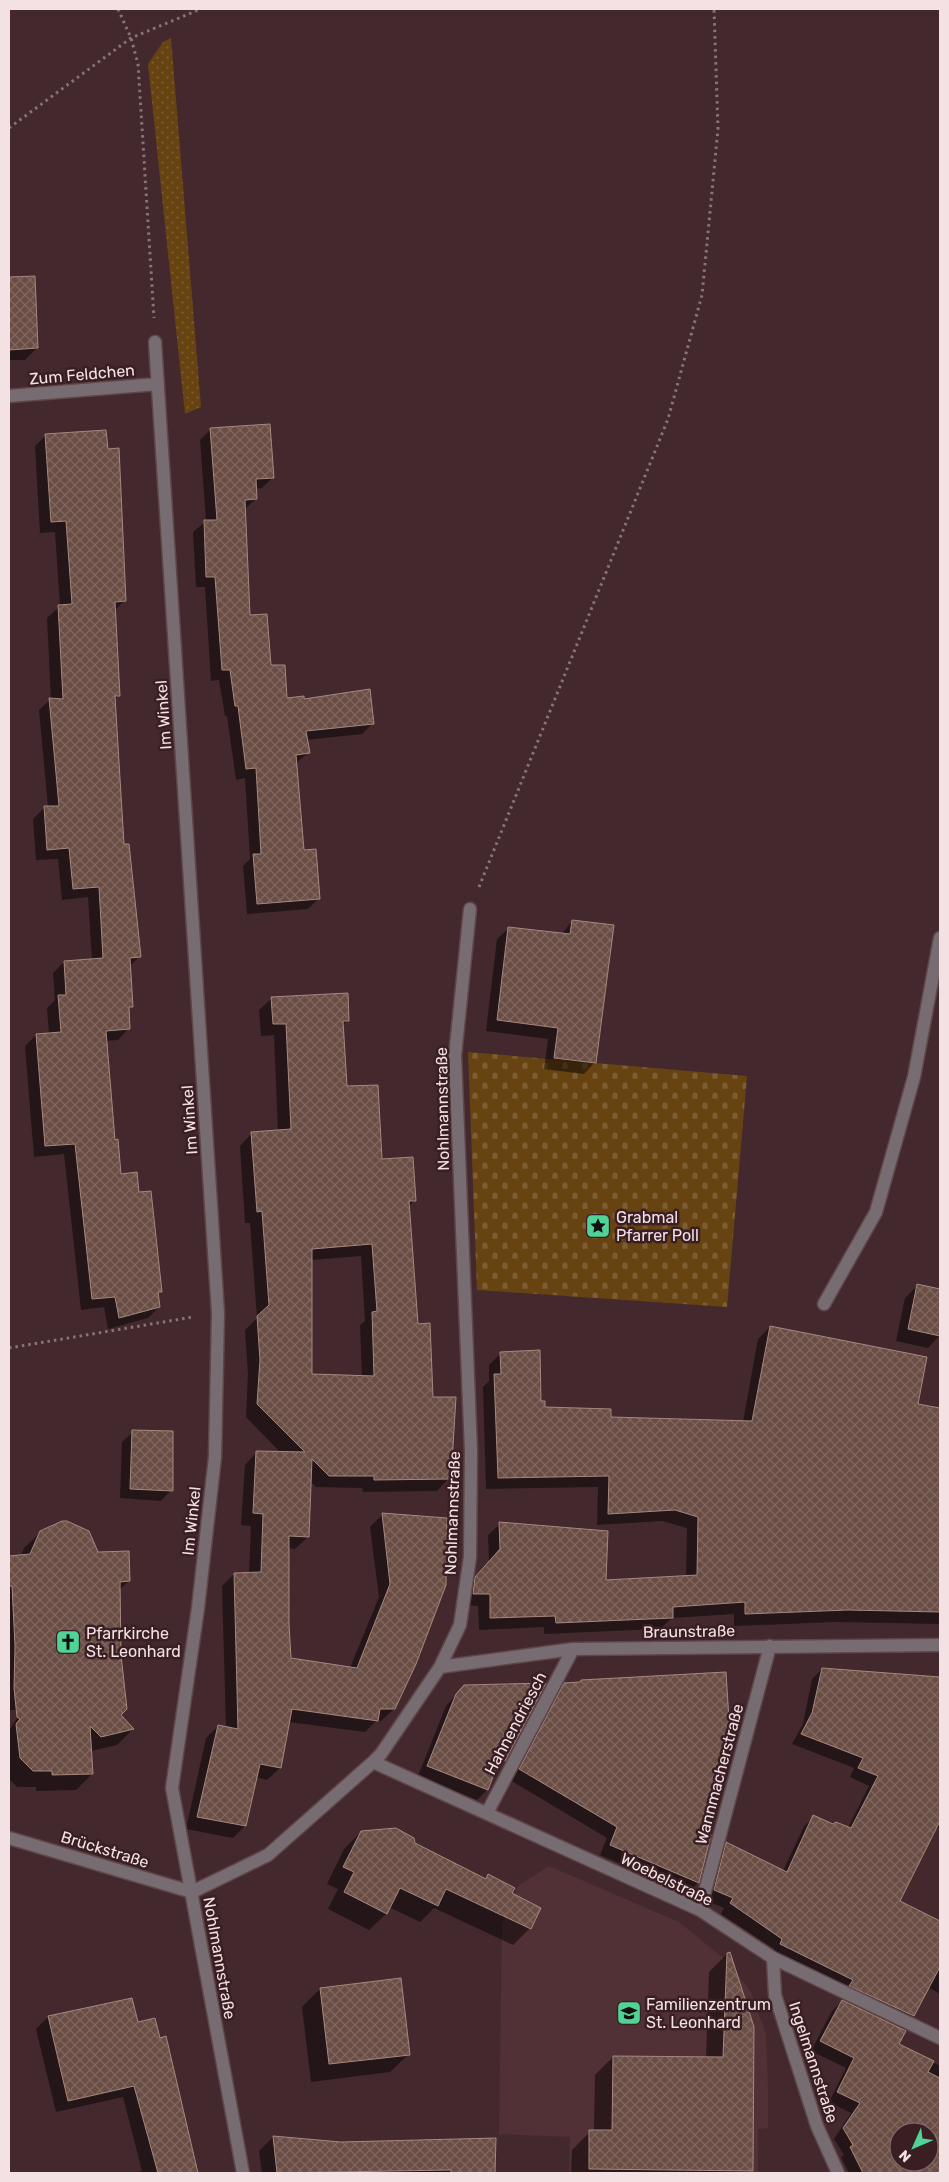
<svg xmlns="http://www.w3.org/2000/svg" width="949" height="2182" font-family="Rubik,sans-serif">
<style>
.built{fill:#513036}
.grass{fill:url(#grass-dots)}
.cemetery{fill:url(#cemetery-stones)}
.shadow{fill:#0007;fill-rule:evenodd}
.building{fill:url(#building-cross-hatch);stroke:#a6887d;fill-rule:evenodd}
.lines{fill:none;stroke-linecap:round;stroke-linejoin:round}
.minor-casing{stroke:#5f464a;stroke-width:15}
.path{stroke:#8a7376;stroke-width:3;stroke-dasharray:2.5 4;stroke-linecap:butt}
.minor{stroke:#786c73;stroke-width:12}
.labels{text-anchor:middle;stroke-width:5;stroke-linejoin:round;paint-order:stroke}
.street-label{font-size:16px;fill:#f3e1e3;stroke:#391f23}
.poi-label{font-size:16px;fill:#f3e1e3;stroke:#391f23;text-anchor:start}
</style>
<defs>
<pattern id="grass-dots" width="8" height="8" patternUnits="userSpaceOnUse" patternTransform="scale(1.25)"><rect width="8" height="8" fill="#674311"/><path d="M2 2h.1M6 6h.1" fill="none" stroke="#7d5e34" stroke-width="1.8" stroke-linecap="round"/></pattern>
<pattern id="cemetery-stones" width="16" height="16" patternUnits="userSpaceOnUse" patternTransform="scale(1.25)"><rect width="16" height="16" fill="#674311"/><path d="M2 7V4a2 2 0 0 1 4 0v3zM10 15v-3a2 2 0 0 1 4 0v3z" fill="#7d5e34"/></pattern>
<pattern id="building-cross-hatch" width="8" height="8" patternUnits="userSpaceOnUse" patternTransform="scale(1.25)"><rect width="8" height="8" fill="#6a4e45"/><path d="M0 0l8 8M0 8l8-8" fill="none" stroke="#806760"/></pattern>
</defs>
<rect width="100%" height="100%" fill="#43292d"/>
<!-- built -->
<path class="built" d="M549 1866 679 1922 727 1961 751 1992 766 2034 768 2089V2128L758 2129V2173H569L570 2137 499 2134 502 1924 518 1886Z"/>
<!-- grass -->
<path class="grass" d="M171 38 201 407 185 414 148 64 163 42Z"/>
<!-- cemetery -->
<path class="cemetery" d="M468 1052 747 1076 727 1307 477 1290Z"/>
<!-- shadow -->
<path class="shadow" d="M34 277 37 348 25 360H9V278Z
M211 429 273 477 262 488 255 489 256 499 244 510 249 617 285 700H303L373 723 362 734 306 740 308 753 295 764 303 851 319 898 308 909 247 914 243 866 250 859 245 778 236 780 227 716H225L219 680 211 681 205 587H196L193 532 206 521 200 440Z
M46 435 125 600 114 611 118 696 114 700 123 845 139 957 129 967 132 1006 128 1010 129 1028 118 1040 105 1041 113 1141 120 1176 138 1194 161 1291 157 1295 159 1307 148 1318 108 1329 104 1307 81 1310 64 1154 34 1157 25 1046 36 1035 49 1034 47 1008 55 1000 53 973 64 962 92 960 88 897 62 900 58 859 36 860 33 819 44 808 48 807 39 710 51 699 47 618 60 606 55 532 40 533 35 446Z
M572 921 595 1062 584 1074 544 1069 548 1039 486 1031 497 939 509 928 561 935Z
M272 998 348 1020 342 1026 346 1087 381 1161 415 1200 409 1206 417 1325 449 1478 437 1491 363 1492 362 1488 316 1487 310 1481 308 1537 295 1549 288 1548 287 1624 290 1659 350 1668 379 1597 370 1527 383 1514 446 1519 394 1709 381 1721H376L365 1732 289 1722 280 1768 267 1780 256 1777 245 1826 233 1838 186 1829 206 1738 218 1726 226 1728 222 1586 234 1574H249L251 1526 241 1525 245 1465 257 1452 281 1453 246 1417 248 1374 245 1330 257 1318 250 1223H245L240 1146 252 1133 278 1131 274 1035 261 1036 259 1010ZM361 1256 365 1321 360 1325 362 1377 311 1375V1260Z
M917 1286 940 1290V1335L928 1348 896 1341 905 1298Z
M770 1327 916 1405 940 1410V1624L835 1622 734 1626V1614L672 1618 660 1629 544 1634V1627L479 1630 478 1606 462 1605 464 1590 489 1562 488 1535 500 1524 605 1581 686 1577 687 1528 662 1521 597 1525 598 1487 486 1489 483 1387 489 1381V1365L501 1353 544 1408 610 1418 743 1422 758 1339Z
M133 1432 171 1490 161 1501 120 1498 122 1442Z
M41 1532 97 1553 129 1581 119 1590V1715L133 1729 117 1745 91 1751 92 1774 76 1790 36 1791V1787H17L9 1779V1730L23 1710H9V1557L21 1556 24 1548Z
M822 1669 940 1678V1829L936 1827 899 1902 904 1926 940 1948V1994L928 1987 913 2016 903 2025 771 1954 774 1949 721 1914 724 1908 705 1900 717 1853 727 1844 783 1871 804 1826 814 1817 833 1826 848 1828 869 1786 850 1777 854 1768 792 1744 803 1724 812 1679Z
M544 1684 504 1760 494 1770 487 1790 477 1800 418 1776 446 1706 464 1686Z
M565 1684 705 1833 710 1836 698 1883 687 1893 600 1855 607 1838 510 1780 554 1695Z
M361 1832 414 1844 484 1880 489 1875 511 1893 530 1928 513 1945 434 1908 420 1922 389 1907 386 1914 369 1930 328 1909 338 1889 327 1884 344 1849Z
M727 1954 752 2171 749 2173H571L572 2150 590 2132H594L595 2075 613 2057 706 2058 709 1972Z
M320 1989 409 2054 390 2072 311 2082 302 2007Z
M842 2001 897 2044 940 2066V2173H849L841 2157 844 2155 834 2139 851 2113 829 2102 846 2068 811 2051 832 2011ZM899 2132H929V2162H899Z
M48 2017 137 2023 159 2039 165 2038 198 2173H132L142 2171 123 2097 56 2112 36 2029Z
M273 2137 341 2144 494 2139V2173H262L259 2151Z"/>
<!-- building -->
<path class="building" d="M35 276 38 348 9 350V277Z
M270 424 274 478 256 479 257 499 245 500 250 615 267 614 271 665H285L287 698 304 696V699L370 689 374 724 306 731 310 753 296 755 304 850 316 849 320 899 257 904 253 854H261L256 768 246 769 238 706H235L230 670H222L215 577H206L204 520H217L210 428Z
M106 430 108 449 119 448 126 601 115 602 120 696H115L124 844H129L141 957 130 958 133 1007H129L130 1029 106 1031 115 1140 118 1139 121 1174 137 1172 139 1192 151 1191 162 1292H158L160 1307 119 1318 115 1297 92 1299 75 1144 45 1146 36 1034 61 1032 58 995H66L64 961 103 958 99 887 73 889 69 848 47 850 44 806H59L49 698 63 699 58 605 72 604 66 521 51 522 45 434Z
M572 920 614 925 596 1063 554 1058 558 1028 497 1020 508 927 570 934Z
M348 993 349 1021H343L347 1086 378 1085 382 1159 413 1157 416 1201H409L418 1324 430 1323 433 1397H456L451 1479 374 1480V1476H329L312 1459 309 1537 289 1536V1624L291 1658 357 1668 390 1584 382 1513 447 1518 446 1585 416 1664 395 1709H380L378 1721 292 1709 281 1768 260 1764 246 1826 197 1817 218 1725 238 1729 234 1573 261 1572 263 1514 253 1513 256 1451 305 1452 257 1404 260 1360 257 1316 269 1305 262 1211 257 1212 251 1132 291 1129 286 1024H273L271 997ZM372 1244 377 1311 372 1312 374 1376 312 1374V1249Z
M917 1284 940 1289V1336L908 1329Z
M770 1326 927 1357 918 1404 940 1408V1612L848 1610 745 1614V1602L673 1607V1618L556 1623 555 1616 490 1618V1594H473L475 1577 500 1549 499 1522 608 1531 606 1580 697 1575 698 1517 675 1510 608 1514 609 1476 498 1478 494 1374H501L500 1352 540 1350 541 1401H545V1407L611 1409V1417L752 1421Z
M132 1430 173 1431V1491L130 1489Z
M62 1521H67L89 1531 98 1552 129 1551 130 1581 120 1582 121 1655 127 1709 121 1715 134 1729 101 1737 90 1726 93 1774 52 1775V1771H33L20 1758 16 1724 20 1719 17 1717 14 1688 15 1646 12 1586H9V1556L30 1554 40 1531Z
M822 1668 940 1677V1821L900 1901 940 1921V1967L914 2016 849 1986 853 1980 780 1944 782 1939 730 1903 733 1898 714 1890 726 1842 787 1872 813 1815 833 1824 836 1822 851 1828 878 1776 858 1768 863 1758 801 1734 812 1713Z
M726 1672 730 1736 706 1833 711 1835 699 1883 610 1845 617 1827 519 1769 564 1683 580 1682 581 1680Z
M546 1683 505 1761 500 1758 488 1790 427 1766 456 1694 464 1685Z
M396 1828 414 1838 415 1843 486 1879 488 1874 515 1888 512 1893 541 1908 531 1929 446 1889 438 1906 400 1888 387 1914 344 1892 354 1872 343 1867 361 1831Z
M730 1952 754 2027 753 2171 589 2169V2130H612L613 2056 723 2057 727 1953Z
M401 1978 410 2055 329 2064 320 1988Z
M132 1998 138 2022 155 2018 160 2038 166 2036 198 2173H158L134 2086 68 2101 48 2016Z
M842 2000 906 2031 899 2044 934 2061 928 2072 940 2078V2173H863L850 2147 853 2145 843 2128 860 2103 837 2092 854 2058 820 2041ZM899 2132H929V2162H899Z
M273 2136 341 2142 496 2138 495 2173H451V2170L277 2173Z"/>
<g class="lines">
<defs>
<path id="minor" d="M155 342 218 1313 215 1457 198 1608 172 1788 243 2173
M9 396 158 384
M824 1304 876 1212 914 1077 940 938
M440 1667 573 1649 940 1645
M373 1762 700 1910 773 1958 940 2038
M487 1813 573 1649
M9 1838 192 1892
M192 1892 268 1855 373 1762 381 1754 440 1667 460 1625 470 1557 471 1451 455 1056 470 909
M700 1910 770 1646
M773 1958 775 1995 817 2126 838 2173"/>
</defs>
<!-- minor casing -->
<use href="#minor" class="minor-casing"/>
<!-- path -->
<path class="path" d="M118 9 131 38 138 64 154 318
M9 128 131 38 201 9
M479 887 668 419 702 295 718 129 714 9
M9 1348 193 1317"/>
<!-- minor -->
<use href="#minor" class="minor"/>
</g>
<!-- icons -->
<defs>
<symbol id="sight-square" viewBox="-11 -11 22 22"><rect x="-9" y="-9" width="18" height="18" rx="4" fill="#51d397" stroke="#391f23"/><path d="M0-6L1.8-2.2L6-1.7L2.9 1.2L3.7 5.4L0 3.3L-3.7 5.4L-2.9 1.2L-6-1.7L-1.8-2.2Z" fill="#111"/></symbol>
<symbol id="church-square" viewBox="-11 -11 22 22"><rect x="-9" y="-9" width="18" height="18" rx="4" fill="#51d397" stroke="#391f23"/><path d="M-1.2-6h2.4v3.5h3.3v2.4h-3.3V6h-2.4V-.1h-3.3v-2.4h3.3Z" fill="#111"/></symbol>
<symbol id="school-square" viewBox="-11 -11 22 22"><rect x="-9" y="-9" width="18" height="18" rx="4" fill="#51d397" stroke="#391f23"/><path d="M0-5L7-2L0 1L-7-2ZM-4 1L0 2.5L4 1V4Q0 6-4 4Z" fill="#111"/></symbol>
</defs>
<g fill-rule="evenodd">
<use href="#sight-square" x="584" y="1212" width="28" height="28"/>
<use href="#church-square" x="54" y="1628" width="28" height="28"/>
<use href="#school-square" x="615" y="1999" width="28" height="28"/>
</g>
<g class="labels">
<!-- street labels -->
<g class="street-label">
<text transform="translate(82 374) rotate(-5)" y="6">Zum Feldchen</text>
<text transform="translate(163 715) rotate(-94)" y="6">Im Winkel</text>
<text transform="translate(442 1109) rotate(-91)" y="6">Nohlmannstraße</text>
<text transform="translate(189 1120) rotate(-94)" y="6">Im Winkel</text>
<text transform="translate(452 1513) rotate(-88)" y="6">Nohlmannstraße</text>
<text transform="translate(191 1521) rotate(-84)" y="6">Im Winkel</text>
<text transform="translate(689 1631) rotate(-1)" y="6">Braunstraße</text>
<text transform="translate(515 1723) rotate(-62)" y="6">Hahnendriesch</text>
<text transform="translate(719 1774) rotate(-75)" y="6">Wannmacherstraße</text>
<text transform="translate(105 1849) rotate(17)" y="6">Brückstraße</text>
<text transform="translate(667 1879) rotate(26)" y="6">Woebelstraße</text>
<text transform="translate(220 1958) rotate(80)" y="6">Nohlmannstraße</text>
<text transform="translate(814 2062) rotate(72)" y="6">Ingelmannstraße</text>
</g>
<!-- poi labels -->
<g class="poi-label">
<text x="616" y="1223">Grabmal<tspan x="616" dy="18">Pfarrer Poll</tspan></text>
<text x="86" y="1639">Pfarrkirche<tspan x="86" dy="18">St. Leonhard</tspan></text>
<text x="646" y="2010">Familienzentrum<tspan x="646" dy="18">St. Leonhard</tspan></text>
</g>
</g>
<!-- border -->
<rect width="949" height="2182" fill="none" stroke="#f3e1e3" stroke-width="20"/>
<!-- north arrow -->
<g transform="translate(914 2147) rotate(225)"><circle r="24" fill="#391f23" stroke="#836d70"/>
<path d="M0-4L9 19L0 12L-9 19Z" fill="#51d397"/>
<text y="-8" font-size="14" font-weight="bold" text-anchor="middle" fill="#f3e1e3">N</text>
</g>
</svg>
